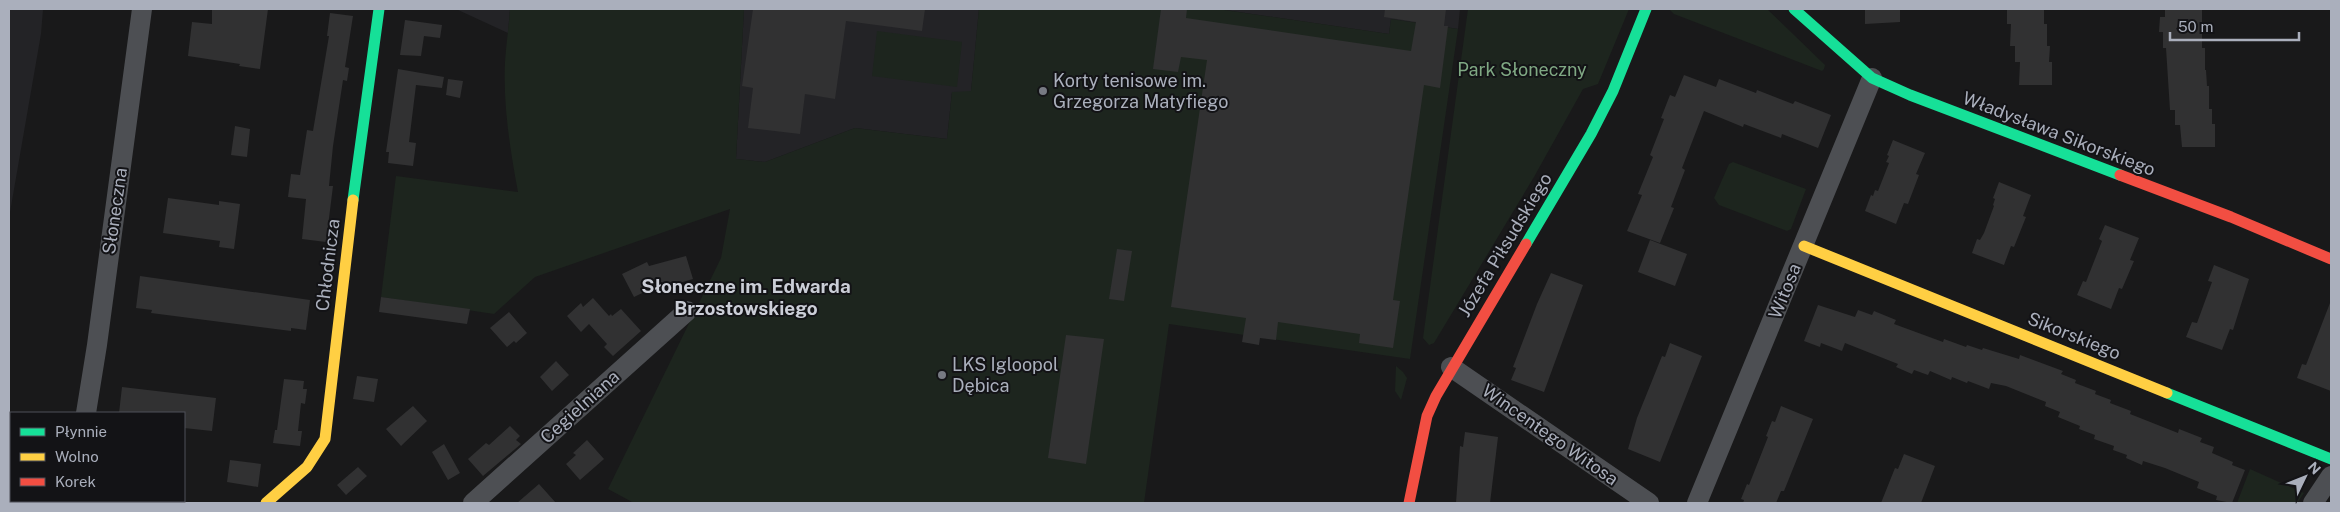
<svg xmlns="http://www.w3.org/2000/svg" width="2340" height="512" font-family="'Public Sans',sans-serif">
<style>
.built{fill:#232326}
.green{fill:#1d251e}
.building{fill:#313132}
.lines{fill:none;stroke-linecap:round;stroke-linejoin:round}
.street{stroke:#4d4f53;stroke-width:20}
.fast{stroke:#16e098;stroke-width:11}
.slow{stroke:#ffcf43;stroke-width:11}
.jam{stroke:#f24e42;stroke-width:11}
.poi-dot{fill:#777a83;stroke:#131316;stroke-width:2}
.labels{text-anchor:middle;stroke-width:4;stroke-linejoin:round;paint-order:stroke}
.park-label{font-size:18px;fill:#7fa883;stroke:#131316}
.poi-label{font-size:18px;fill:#aaafbc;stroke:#131316;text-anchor:start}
.street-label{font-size:18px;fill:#aaafbc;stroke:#131316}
.neighbourhood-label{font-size:19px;font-weight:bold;fill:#cbced7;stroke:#131316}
</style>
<rect width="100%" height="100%" fill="#19191a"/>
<!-- built -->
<path class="built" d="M9 9H43L41 34 9 218Z
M456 9H510L508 33Z
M744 9H979L971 92H952L947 139 855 128 765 162 736 159Z
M1218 9H1460L1458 29 1391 19 1389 34Z"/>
<!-- green -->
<path class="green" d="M510 9H744L736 159 765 162 855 128 947 139 952 92 971 91 979 9H1218L1389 34 1391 19 1458 29 1410 359 1169 324 1144 503H634L608 489 721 258 730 209 535 277 494 314 381 297 396 176 518 192C510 149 503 105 505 62 506 44 509 27 510 9Z
M1468 9H1629L1598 84 1583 89 1534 177 1434 343 1429 345 1423 338Z
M1669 9H1767L1825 65 1824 69 1822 71 1674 14Z
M877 31 962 42 957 87 872 76Z
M1733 162 1806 189 1791 229 1787 231 1719 205 1714 198 1729 164Z
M1396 366 1403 372 1407 378 1401 400 1395 391Z
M2250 469 2304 493 2297 503H2237Z"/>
<!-- building -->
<path class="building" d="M212 9H268L260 69 239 66 240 64 188 56 192 22 212 24Z
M753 9H925L922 31 846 21 835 99 805 94 800 134 748 128 753 88 742 86Z
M1161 9H1187L1186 18 1411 51 1416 22 1384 17 1385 9H1446L1444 26H1448L1440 88 1424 85 1393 300 1400 301 1393 348 1359 343 1360 334 1278 322 1276 340 1260 338 1259 345 1242 342 1246 318 1171 307 1207 60 1181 57 1178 72 1153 69Z
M1865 9H1900V22L1865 24Z
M2007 9H2044V24H2047V46H2050L2049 62H2052V85H2019L2020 62H2015V46H2010L2011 24H2007Z
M2165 9H2202V48H2205V70H2206L2207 86H2209V109H2212V124H2215V147H2182L2180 125H2175V110H2170L2166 48H2163V32H2159L2160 17H2165Z
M330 13 353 16 345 67 349 68 347 81 343 80 333 146 329 186H333L326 242 302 239 306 199 288 197 291 174 300 175 307 130 313 131 329 36H327Z
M405 20 442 25 440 38 424 36 421 56 400 55Z
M398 69 444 77 442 88 416 85 409 142 416 143 413 166 388 163 389 152H386Z
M1684 75 1716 87 1719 79 1756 93 1757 90 1793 104 1795 101 1831 115 1818 148 1782 134 1781 138 1744 124 1743 127 1704 111 1682 168 1685 170 1671 207 1674 208 1660 243 1627 231 1642 195 1638 194 1653 157 1650 155 1664 119 1661 118 1670 95 1675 97Z
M448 79 463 81 460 98 446 95Z
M235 126 250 129 247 157 231 155Z
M1893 140 1925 153 1916 174 1919 175 1908 204 1904 203 1896 224 1865 211 1871 195 1873 196 1875 190 1878 191 1889 163 1886 162 1889 156 1887 155Z
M1999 182 2031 195 2023 216 2026 217 2014 247 2011 246 2004 265 1972 253 1977 239 1980 240 1984 233 1994 206 1993 205 1995 199 1993 198Z
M168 198 219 205V201L240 204 234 249 219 247 220 241 163 233Z
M2105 225 2139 238 2130 260 2134 261 2122 289 2119 288 2111 309 2077 295 2083 281 2086 282 2102 241 2099 239Z
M1650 240 1687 254 1675 286 1638 272Z
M1117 249 1132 251 1124 301 1109 299Z
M686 256 693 279 669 286 667 281 634 297 622 274 647 262 649 266Z
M2214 265 2249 279 2233 330 2230 329 2222 350 2186 337 2192 322 2197 323 2212 282 2208 281Z
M1551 273 1583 285 1544 392 1511 380 1516 368 1513 367 1537 304Z
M140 276 310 300 306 330 291 328V331L151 313 152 310 136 308Z
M381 297 470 309 467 324 379 312Z
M593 298 609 316 611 314 612 316 621 309 641 331 613 356 604 347 607 344 589 324 581 332 567 316 581 303 583 307Z
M2330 303H2331V391L2297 378 2302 364 2306 365Z
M1818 305 1855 317 1858 310 1872 315 1874 311 1896 320 1894 324 1943 342 1944 339 1966 347 1967 345 1982 350 1983 348 2019 359 2020 355 2063 371 2061 374 2076 380 2075 383 2096 391 2095 394 2111 400 2110 403 2131 411 2130 414 2178 433 2179 429 2202 438 2200 442 2214 447 2212 453 2233 462 2232 465 2245 470 2232 503 2216 500 2217 496 2197 488 2199 482 2165 468 2143 461 2142 465 2126 458 2127 455 2113 450 2114 446 2094 439 2095 435 2079 429 2080 426 2058 417 2060 412 2045 406 2046 402 2006 386 1991 383 1989 389 1968 381 1967 383 1952 377 1951 380 1930 371 1928 375 1914 370 1912 374 1896 367 1898 364 1845 343 1842 351 1821 343 1820 347 1804 341Z
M509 312 527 333 516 343 514 341 507 347 490 328Z
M1066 335 1104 339 1086 464 1048 458Z
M1670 343 1702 356 1660 462 1628 449 1637 418 1662 356 1665 357Z
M556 361 569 375 552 391 540 377Z
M357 376 378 379 374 402 353 399Z
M284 379 304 381 303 389H307L305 404 301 403 298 431H302L300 446 273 443 275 430H277Z
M122 387 216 398 212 431 184 428V413H119Z
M413 406 427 421 401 446 386 429Z
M1781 406 1813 419 1784 491H1781L1776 503H1743L1744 500 1741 499 1747 484 1749 485 1768 437 1766 436 1772 421 1775 422Z
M510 426 520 436 516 440 521 444 483 476 468 459 486 443 489 445Z
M1465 432 1498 437 1490 503H1456L1460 446 1463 447Z
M587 440 604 459 580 480 566 464 576 455 573 453Z
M444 444 460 473 448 480 432 452Z
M1904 454 1935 466 1921 503H1881L1895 468 1898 469Z
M230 460 261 464 258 487 227 482Z
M358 467 367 476 346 495 337 485Z
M539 484 556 503H517Z"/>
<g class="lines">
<!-- street -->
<path class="street" d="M1451 367 1649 503
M86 413 97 345 142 9
M85 501V503
M473 503 687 311
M1697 503 1872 78
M2313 503 2331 476"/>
<!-- fast -->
<path class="fast" d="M1794 9 1872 78 1910 95 2120 175
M353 200 379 9
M1526 244 1591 134 1613 91 1646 9
M2167 393 2331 459"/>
<!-- slow -->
<path class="slow" d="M1804 246 2167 393
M266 503 307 467 325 439 353 200"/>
<!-- jam -->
<path class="jam" d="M2120 175 2231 217 2331 259
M1409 503 1427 416 1436 396 1526 244"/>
</g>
<!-- markers -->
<g class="poi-dot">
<circle cx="1043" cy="91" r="5"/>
<circle cx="942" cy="375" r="5"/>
</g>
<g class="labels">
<!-- park labels -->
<g class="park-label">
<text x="1522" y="76">Park Słoneczny</text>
</g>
<!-- poi labels -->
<g class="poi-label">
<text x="1053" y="87">Korty tenisowe im.<tspan x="1053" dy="21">Grzegorza Matyfiego</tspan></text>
<text x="952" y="371">LKS Igloopol<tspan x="952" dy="21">Dębica</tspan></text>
</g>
<!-- street labels -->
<g class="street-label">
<text transform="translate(2059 134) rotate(21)" y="6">Władysława Sikorskiego</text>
<text transform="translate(115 211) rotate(-82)" y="6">Słoneczna</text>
<text transform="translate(1505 245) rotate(-59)" y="6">Józefa Piłsudskiego</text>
<text transform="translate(328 265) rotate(-83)" y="6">Chłodnicza</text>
<text transform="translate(1785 291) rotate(-68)" y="6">Witosa</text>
<text transform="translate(2074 336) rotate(22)" y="6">Sikorskiego</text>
<text transform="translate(580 407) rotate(-42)" y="6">Cegielniana</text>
<text transform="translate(1550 435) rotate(35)" y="6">Wincentego Witosa</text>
</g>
<!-- neighbourhood labels -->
<g class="neighbourhood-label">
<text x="746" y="293">Słoneczne im. Edwarda<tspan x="746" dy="22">Brzostowskiego</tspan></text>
</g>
</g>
<!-- border -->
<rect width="2340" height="512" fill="none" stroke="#aaafbc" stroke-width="20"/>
<!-- legend -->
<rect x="10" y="412" width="175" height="90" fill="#131316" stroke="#4f5158"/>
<rect x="20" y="428" width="25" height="8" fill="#16e098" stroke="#4f5158"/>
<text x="55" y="437" font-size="15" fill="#aaafbc">Płynnie</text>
<rect x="20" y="453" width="25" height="8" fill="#ffcf43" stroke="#4f5158"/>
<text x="55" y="462" font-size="15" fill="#aaafbc">Wolno</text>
<rect x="20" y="478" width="25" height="8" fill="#f24e42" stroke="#4f5158"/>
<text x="55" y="487" font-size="15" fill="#aaafbc">Korek</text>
<!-- north arrow -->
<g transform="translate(2305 477) rotate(47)" stroke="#131316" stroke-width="4" paint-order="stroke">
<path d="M0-4L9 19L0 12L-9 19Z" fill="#aaafbc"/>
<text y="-8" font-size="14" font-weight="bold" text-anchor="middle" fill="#aaafbc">N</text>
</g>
<!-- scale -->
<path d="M2170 32v8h129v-8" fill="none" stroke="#aaafbc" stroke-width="2.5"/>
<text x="2178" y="32" font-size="15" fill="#aaafbc" stroke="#131316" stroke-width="4" paint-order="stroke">50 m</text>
</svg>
